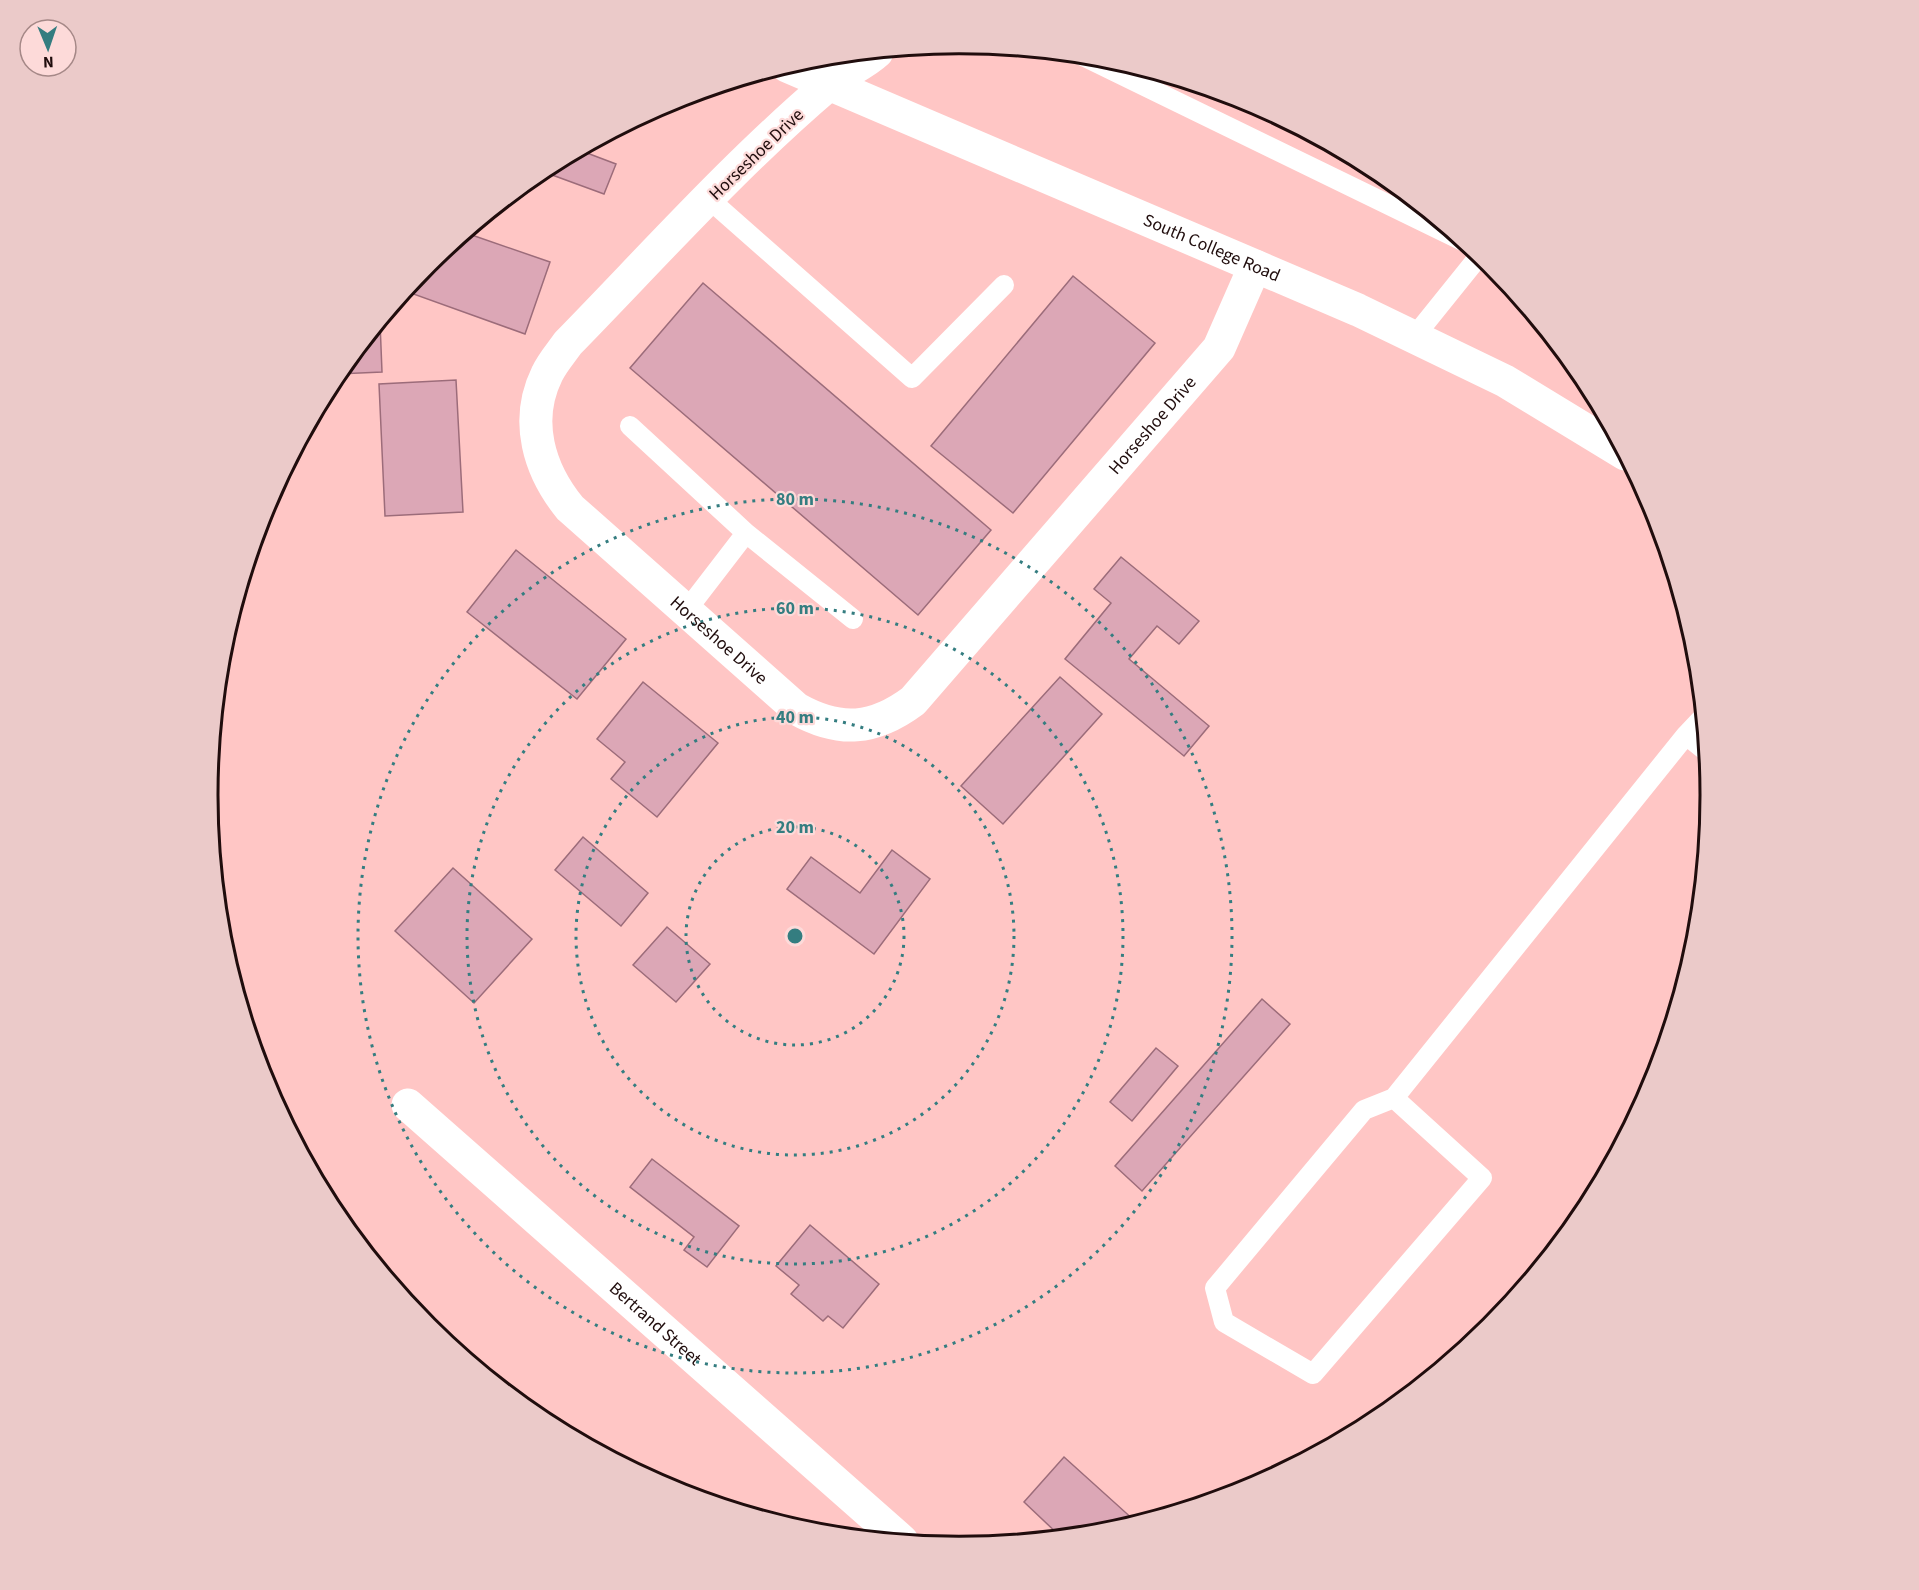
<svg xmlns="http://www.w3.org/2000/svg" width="1919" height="1590" font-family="'Source Sans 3',sans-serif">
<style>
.building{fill:#dca7b6;stroke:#9c6c7a;stroke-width:1.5}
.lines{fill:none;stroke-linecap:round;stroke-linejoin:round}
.service{stroke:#fff;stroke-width:20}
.minor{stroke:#fff;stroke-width:33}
.secondary{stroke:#fff;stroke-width:33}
.ring{fill:none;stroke:#347d80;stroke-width:3;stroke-dasharray:3 6}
.labels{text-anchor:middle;stroke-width:4.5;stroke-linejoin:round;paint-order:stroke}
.street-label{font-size:18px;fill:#200d0d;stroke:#fddad9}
.rim{fill:none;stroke:#200d0d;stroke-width:3}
.centre{fill:#347d80;stroke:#fddad9;stroke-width:3}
.ring-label{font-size:18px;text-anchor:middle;font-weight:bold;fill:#347d80;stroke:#fddad9;stroke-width:4.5;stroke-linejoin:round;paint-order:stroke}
</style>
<rect width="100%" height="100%" fill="#ffc6c5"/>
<!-- building -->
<path class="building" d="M579 150 616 164 604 194 544 172 545 169Z
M466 233 550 262 525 334 405 291 428 263Z
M1073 276 1155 343 1013 513 931 446Z
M703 283 991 530 918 615 630 368Z
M380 322 382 372 338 374Z
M456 380 463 512 385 516 379 384Z
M516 550 626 639 577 699 467 612Z
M1121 557 1199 621 1179 644 1157 626 1129 659 1209 726 1184 756 1065 659 1111 603 1094 589Z
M1060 677 1102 714 1003 824 961 786Z
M643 682 718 743 657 817 611 779 625 762 597 739Z
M583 837 648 893 621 926 555 870Z
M892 850 930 879 874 954 787 889 811 857 860 893Z
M453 868 532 939 474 1003 395 931Z
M667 927 710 964 676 1002 633 965Z
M1262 999 1290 1024 1142 1191 1115 1166Z
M1156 1048 1178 1066 1132 1121 1110 1102Z
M652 1159 739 1226 707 1267 684 1250 694 1237 630 1187Z
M810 1225 879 1284 843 1328 828 1316 823 1321 791 1294 799 1285 776 1266Z
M1064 1457 1135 1521 1133 1524 1106 1532 1061 1537 1024 1502Z"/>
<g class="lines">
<!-- service -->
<path class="service" d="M1083 56 1465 242
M709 199 912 378 1004 285
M1414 337 1480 255
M630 426 746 533 686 611
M746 533 853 619
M1686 735 1707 752
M1394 1098 1482 1178 1313 1374 1224 1322 1215 1288 1364 1110 1394 1098 1686 735 1703 717"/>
<!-- minor -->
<g class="minor">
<path id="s1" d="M877 52C862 66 843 72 828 85 735 164 653 256 568 343 561 353 552 363 547 374 524 421 539 470 570 508L797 709C840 733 874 730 913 701L1219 348 1255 266"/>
<path id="s2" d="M408 1105 902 1541"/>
</g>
<!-- secondary -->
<path class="secondary" id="s3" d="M787 66 1358 310 1505 381 1625 454"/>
</g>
<!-- distance rings -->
<g class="ring">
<circle cx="795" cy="936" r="109"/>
<circle cx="795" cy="936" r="219"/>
<circle cx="795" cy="936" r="328"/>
<circle cx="795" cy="936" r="437"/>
</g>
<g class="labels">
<!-- street labels -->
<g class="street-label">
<text transform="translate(756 154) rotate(-44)" y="6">Horseshoe Drive</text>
<text dy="6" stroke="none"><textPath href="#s3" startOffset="462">South College Road</textPath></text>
<text dy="6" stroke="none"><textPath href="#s1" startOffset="1400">Horseshoe Drive</textPath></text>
<text dy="6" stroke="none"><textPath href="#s1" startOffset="806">Horseshoe Drive</textPath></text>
<text dy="6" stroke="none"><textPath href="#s2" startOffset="330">Bertrand Street</textPath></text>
</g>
</g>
<!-- crop -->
<path d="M0 0H1919V1590H0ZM218 795a741 741 0 1 1 1482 0a741 741 0 1 1-1482 0Z" fill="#ebcac9" fill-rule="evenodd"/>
<path class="rim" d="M218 795a741 741 0 1 1 1482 0a741 741 0 1 1-1482 0Z"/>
<circle cx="795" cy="936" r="9" class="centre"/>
<g class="ring-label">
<text x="795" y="505">80 m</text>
<text x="795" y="614">60 m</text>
<text x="795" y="723">40 m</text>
<text x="795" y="833">20 m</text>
</g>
<!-- north arrow -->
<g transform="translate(48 48) rotate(178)"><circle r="28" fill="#fddad9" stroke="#a58887" stroke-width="1.5"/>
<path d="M0-4.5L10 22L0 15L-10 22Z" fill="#347d80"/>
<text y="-9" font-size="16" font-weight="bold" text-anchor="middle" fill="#200d0d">N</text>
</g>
</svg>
